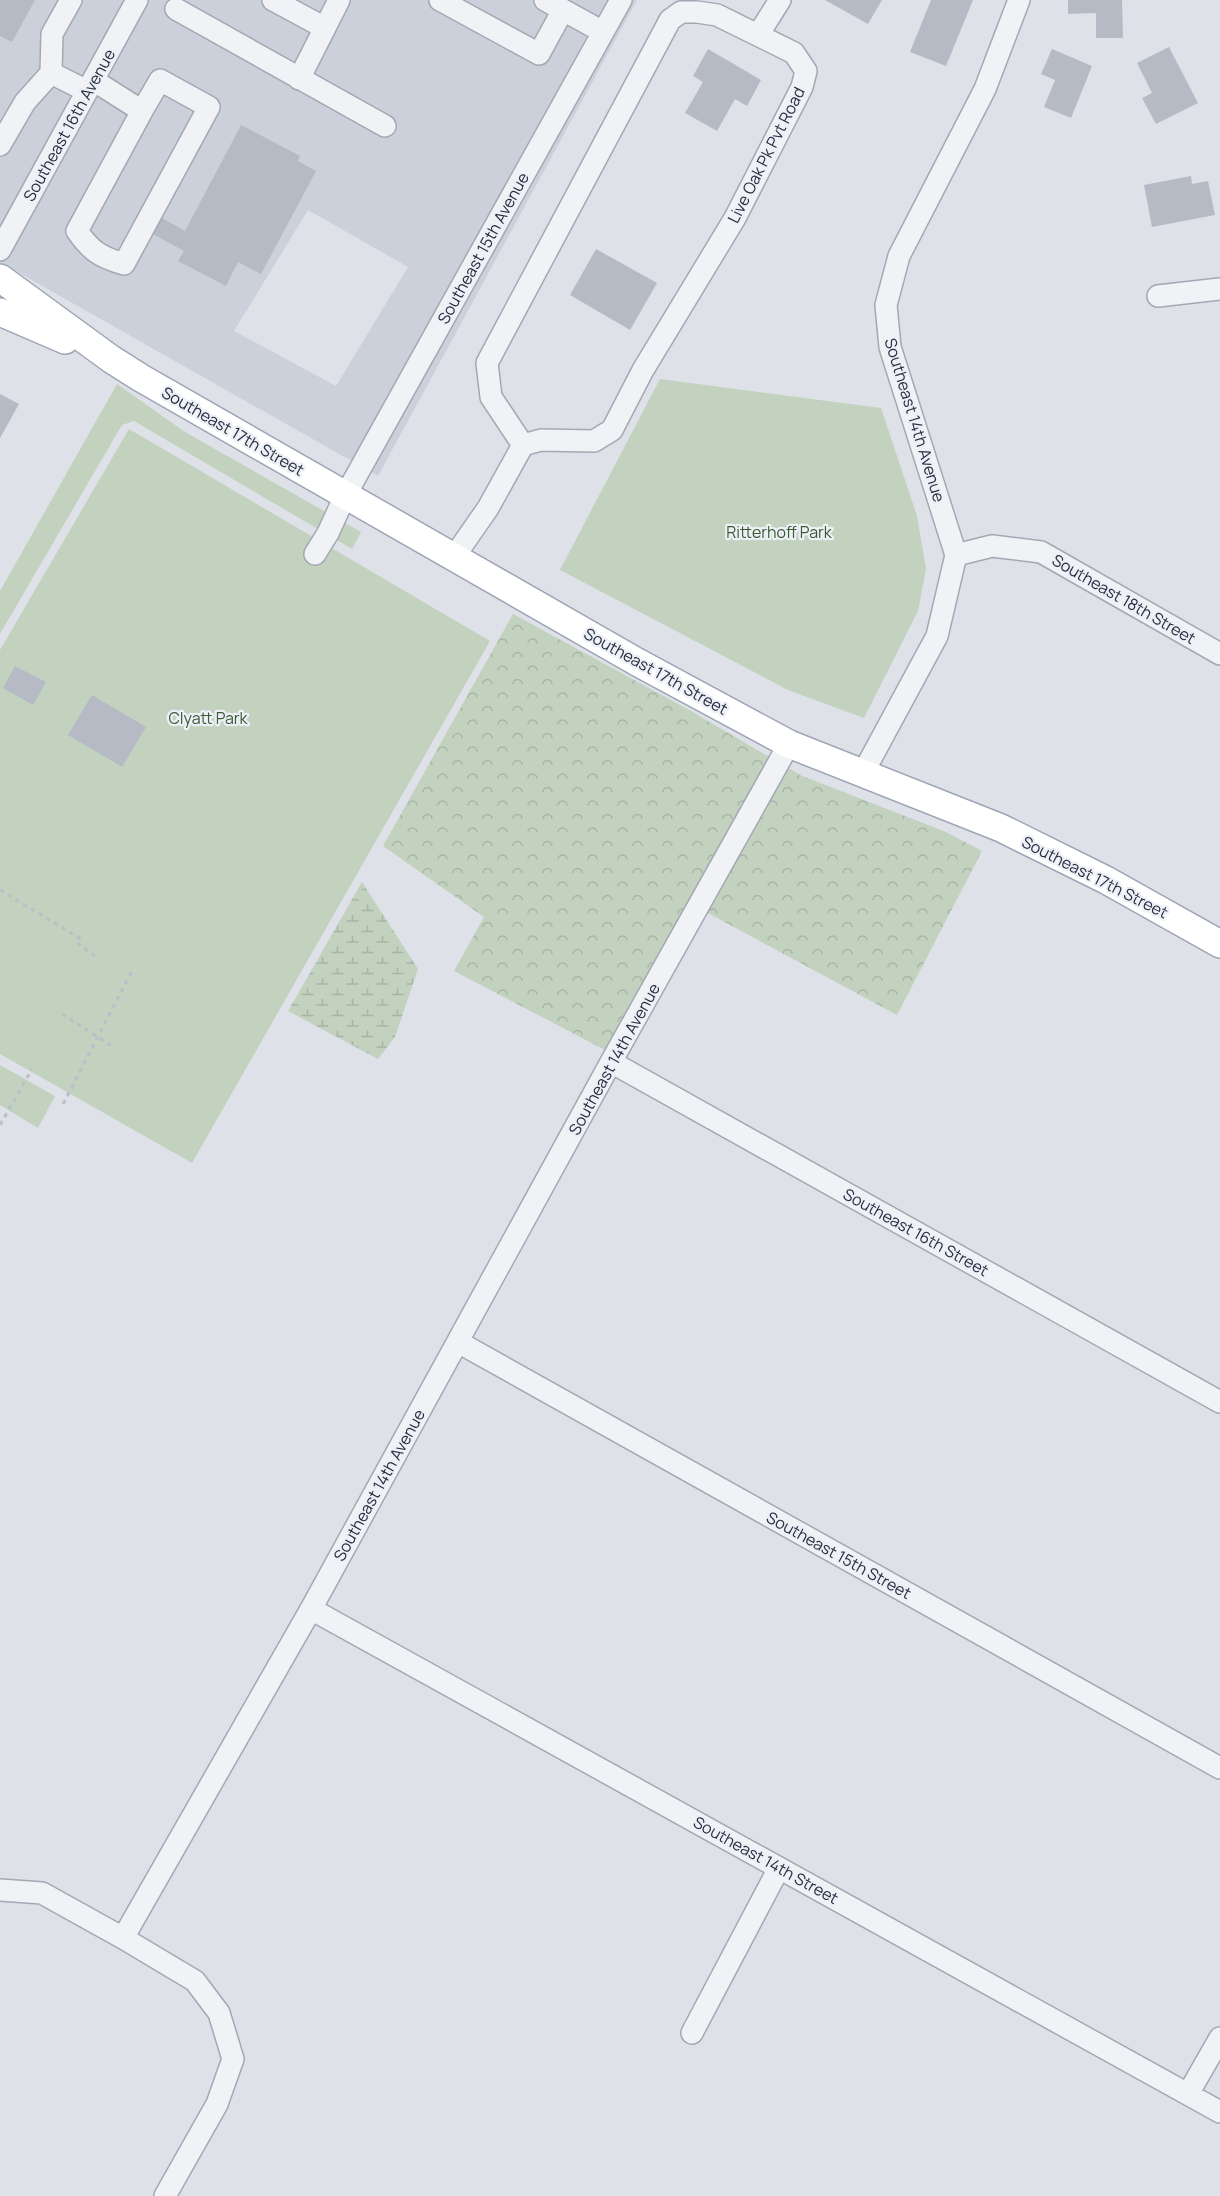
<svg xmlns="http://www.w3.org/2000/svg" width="1220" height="2196" font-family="Manrope,sans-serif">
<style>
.built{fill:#ccd0da;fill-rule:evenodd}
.green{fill:#c2d2bf}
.forest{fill:url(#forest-crowns)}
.wetland{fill:url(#wetland-marsh)}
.building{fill:#b5bac5}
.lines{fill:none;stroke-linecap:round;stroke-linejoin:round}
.minor-casing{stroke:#a3a8b2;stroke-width:24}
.major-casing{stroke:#9da5b4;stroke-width:30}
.path{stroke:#bcbfc6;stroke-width:3;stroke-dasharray:4.5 4.5;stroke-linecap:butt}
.minor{stroke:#f1f2f6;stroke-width:21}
.major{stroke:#fff;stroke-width:27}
.labels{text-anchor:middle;stroke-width:4.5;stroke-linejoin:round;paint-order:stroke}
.street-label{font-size:16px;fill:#272e3f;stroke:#edf0f6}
.park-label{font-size:16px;fill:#395b34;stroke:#edf0f6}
</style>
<defs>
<pattern id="forest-crowns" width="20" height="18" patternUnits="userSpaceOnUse" patternTransform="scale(1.5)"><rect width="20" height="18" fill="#c2d2bf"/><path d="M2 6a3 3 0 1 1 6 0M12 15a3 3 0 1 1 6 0" fill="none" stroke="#a7b5a5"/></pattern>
<pattern id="wetland-marsh" width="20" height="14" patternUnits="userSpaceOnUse" patternTransform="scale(1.5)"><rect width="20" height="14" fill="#c2d2bf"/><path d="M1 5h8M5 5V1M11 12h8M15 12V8" fill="none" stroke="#a7b5a5"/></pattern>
</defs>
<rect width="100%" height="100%" fill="#dee1e8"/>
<!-- built -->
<path class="built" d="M0 0H637L378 476 0 262ZM308 210 408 267 336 386 234 331Z"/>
<!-- green -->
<path class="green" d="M660 379 881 408 917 516 926 569 918 611 864 718 788 690 560 570Z
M117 384 185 432 361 532 352 549 134 421 122 425 0 634V591Z
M129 429 490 641 192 1163 0 1054V650Z
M0 1065 55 1096 38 1128 0 1105Z"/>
<!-- forest -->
<path class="forest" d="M513 614 691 711 771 758 629 1012 605 1050 454 971 484 917 383 846Z
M787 767 800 775 946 832 982 851 897 1015 706 912Z"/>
<!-- wetland -->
<path class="wetland" d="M362 882 418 969 395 1037 378 1059 288 1011Z"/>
<!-- building -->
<path class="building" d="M0 0H35L12 42 0 36Z
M825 0H882L868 24Z
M931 0H973L946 66 910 52Z
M1068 0H1122L1123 38H1096V13L1068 14Z
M1169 47 1198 103 1156 124 1142 98 1152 93 1137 63Z
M708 49 761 80 747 106 735 99 717 131 685 113 703 82 693 76Z
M1052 49 1092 66 1071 118 1044 107 1055 80 1041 74Z
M241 125 300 156 298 161 316 171 261 274 238 262 226 286 178 261 184 251 151 233 160 217 185 231Z
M1191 176 1192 184 1208 181 1215 215 1152 227 1144 185Z
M596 249 657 283 630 330 570 295Z
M0 394 19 404 0 438Z
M15 666 46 682 33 705 3 688Z
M92 695 146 727 122 767 68 735Z"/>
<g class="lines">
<defs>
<path id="minor" d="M71 0 52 34 51 73 87 91
M273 0 325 28
M440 0 539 54 563 10
M545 0 603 32
M176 9 385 126
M758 35 780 0
M299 79 339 0
M93 80 142 111 160 80 209 107 124 264C100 257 91 251 77 231L142 111
M0 145 25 102 51 73
M0 250 137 0
M1158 296 1220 289
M315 554 328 533 345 496 621 0
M956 555 992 546 1041 552 1220 654
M454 557 488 508 523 445 491 397 487 363 670 20 681 12H697L717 15 794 53 806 71 802 87 735 218 643 370 612 430 594 441 541 440 523 445
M863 773 937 636 956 555 890 347 886 305 899 256 985 89 1019 0
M611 1062 1220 1402
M458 1342 1220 1768
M311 1609 1220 2112
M0 1890 42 1893 123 1938 195 1981 219 2013 233 2059 217 2104 165 2196
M123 1938 311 1609 611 1062 789 744
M692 2033 779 1868
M1188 2094 1220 2038"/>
<path id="major" d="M0 278 111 359 141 378 637 662 789 744 1001 828 1106 880 1220 944
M0 312 65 340"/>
</defs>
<!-- minor casing -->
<use href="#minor" class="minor-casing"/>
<!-- major casing -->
<use href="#major" class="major-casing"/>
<!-- path -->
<path class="path" d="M0 890 81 939 78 944 95 956
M62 1014 115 1048
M63 1104 132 971
M0 1125 32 1069"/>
<!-- minor -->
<use href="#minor" class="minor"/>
<!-- major -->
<use href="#major" class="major"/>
</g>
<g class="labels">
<!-- street labels -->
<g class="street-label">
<text transform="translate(69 125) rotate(-61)" y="6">Southeast 16th Avenue</text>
<text transform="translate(766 155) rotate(-63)" y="6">Live Oak Pk Pvt Road</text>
<text transform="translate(483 248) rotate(-61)" y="6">Southeast 15th Avenue</text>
<text transform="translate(915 420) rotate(73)" y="6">Southeast 14th Avenue</text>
<text transform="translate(233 431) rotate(30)" y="6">Southeast 17th Street</text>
<text transform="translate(1124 599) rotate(30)" y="6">Southeast 18th Street</text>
<text transform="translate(656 671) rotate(29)" y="6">Southeast 17th Street</text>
<text transform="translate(1095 877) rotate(27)" y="6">Southeast 17th Street</text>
<text transform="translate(614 1059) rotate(-61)" y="6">Southeast 14th Avenue</text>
<text transform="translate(916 1232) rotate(29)" y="6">Southeast 16th Street</text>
<text transform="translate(379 1485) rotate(-61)" y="6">Southeast 14th Avenue</text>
<text transform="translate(839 1555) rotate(29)" y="6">Southeast 15th Street</text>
<text transform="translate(766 1860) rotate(29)" y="6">Southeast 14th Street</text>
</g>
<!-- park labels -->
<g class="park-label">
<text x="779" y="538">Ritterhoff Park</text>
<text x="208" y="724">Clyatt Park</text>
</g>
</g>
</svg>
